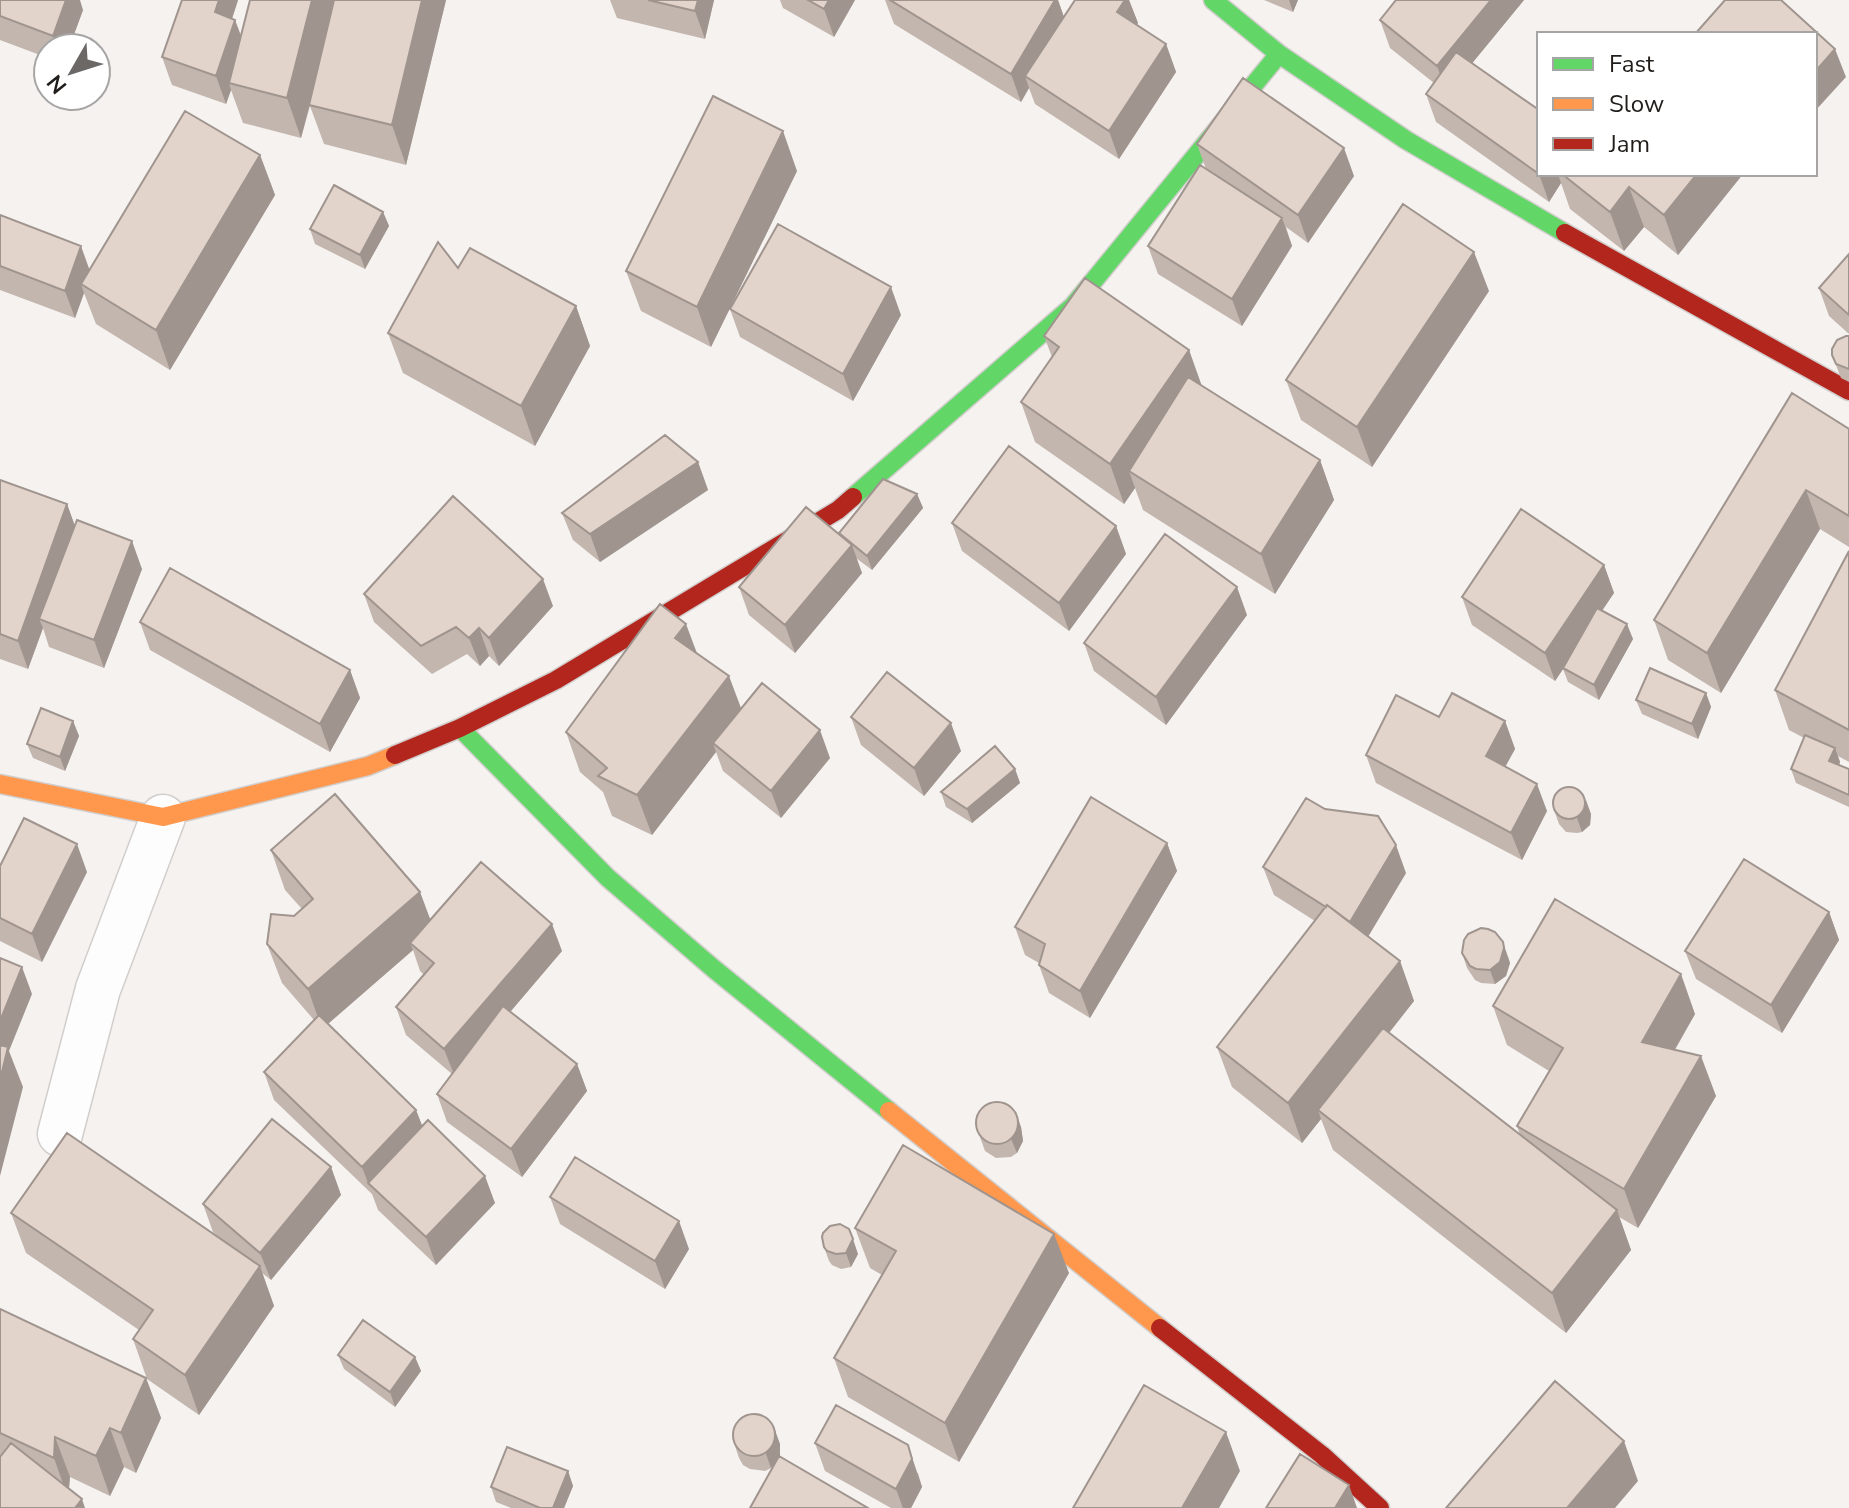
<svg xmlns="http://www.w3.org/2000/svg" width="1849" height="1508" font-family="'Nunito Sans',sans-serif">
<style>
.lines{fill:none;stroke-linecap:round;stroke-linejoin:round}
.street-casing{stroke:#d1cecc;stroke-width:47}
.fast-casing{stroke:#d1cecc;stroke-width:21}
.slow-casing{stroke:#d1cecc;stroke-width:21}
.jam-casing{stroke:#d1cecc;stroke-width:21}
.street{stroke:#fefdfd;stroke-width:44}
.fast{stroke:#63d668;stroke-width:18}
.slow{stroke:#ff974d;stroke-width:18}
.jam{stroke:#b3261e;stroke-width:18}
.wall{fill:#c3b6af}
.shaded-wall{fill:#9f948e}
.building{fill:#e3d4cb;stroke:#9f948e;stroke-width:2}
</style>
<rect width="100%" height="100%" fill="#f6f2f0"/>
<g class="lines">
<defs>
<path id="street" d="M60 1134 98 989 163 817"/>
<path id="fast" d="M1213 0 1279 54 1406 140 1565 233
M853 497 1073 306 1279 54
M460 728 608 878 714 969 889 1111"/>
<path id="slow" d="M0 784 163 817 368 766 395 755
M889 1111 1160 1328"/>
<path id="jam" d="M1565 233 1849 391
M395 755 460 728 556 680 838 510 853 497
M1160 1328 1322 1455 1380 1508"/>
</defs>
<!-- street casing -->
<use href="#street" class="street-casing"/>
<!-- fast casing -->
<use href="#fast" class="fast-casing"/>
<!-- slow casing -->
<use href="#slow" class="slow-casing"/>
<!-- jam casing -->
<use href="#jam" class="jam-casing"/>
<!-- street -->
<use href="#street" class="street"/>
<!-- fast -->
<use href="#fast" class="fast"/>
<!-- slow -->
<use href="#slow" class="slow"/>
<!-- jam -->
<use href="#jam" class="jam"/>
</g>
<!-- wall -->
<path class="wall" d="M0 0 83 10 69 48H48V58L0 40Z
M182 0H238L232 19 235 20 241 35 446 0 406 165 324 144 310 106 301 138 243 123 231 90 226 104 172 85 162 57Z
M610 0H714L705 39 617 18Z
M780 0H855L834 37 783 8Z
M885 0H1058L1064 17 1075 0H1129L1138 23 1137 25 1166 44 1176 72 1119 159 1035 104 1029 88 1021 102 894 24Z
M1264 0H1298L1293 12Z
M1396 0H1524L1472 63 1539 174H1743L1678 255 1644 227 1624 251 1570 209 1561 183 1549 202 1436 122 1426 94 1434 83 1390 48 1380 20Z
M1197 144 1354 176 1308 243 1286 227 1292 246 1242 326 1158 274 1148 246 1206 169Z
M260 155 275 195 170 370 96 324 84 293 75 318 0 290V215L90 270Z
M797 171 711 347 641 311 626 271Z
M383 212 389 226 365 269 315 244 310 229Z
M1849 254V334L1829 316 1819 288Z
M458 268 576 306 590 346 535 446 403 373 388 333Z
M1489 291 1372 467 1301 420 1286 380Z
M730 309 901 315 853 401 740 337Z
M1044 336 1189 350 1202 386 1320 460 1334 500 1275 594 1143 510 1135 488 1124 504 1035 442 1021 402 1052 357Z
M1849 336V382L1841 378 1832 355Z
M1849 429V547L1820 529 1721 693 1668 660 1654 620Z
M698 462 708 490 600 562 573 540 562 513Z
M0 480 67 504 75 526 142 569 104 668 49 647 43 628 28 669 0 659Z
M917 494 923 508 872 570 856 558 862 573 795 653 749 615 739 587Z
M952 523 1116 526 1126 554 1069 631 962 551Z
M1849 551V762L1838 756 1840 762 1839 765 1849 769V807L1796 783 1791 769 1804 738 1789 730 1775 690Z
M1604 565 1614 593 1602 610 1633 639 1599 700 1568 682 1563 669 1555 681 1472 625 1462 597Z
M364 594 553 606 499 666 489 656 480 666 467 654 432 674 374 622Z
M1247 615 1166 725 1094 671 1084 643Z
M140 622 350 670 360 698 330 752 150 650Z
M697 653 741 709 830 758 781 818 723 771 716 752 652 835 612 816 603 792 580 772 566 732Z
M1706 693 1711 707 1698 739 1642 714 1636 700Z
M851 717 961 751 924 796 861 745Z
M73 721 79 736 65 771 33 758 27 744Z
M1505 721 1515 749 1505 766 1547 811 1522 860 1376 783 1366 755Z
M1015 769 1020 783 972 823 946 807 941 792Z
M1554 810 1591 814 1590 825 1582 832 1577 833 1566 832 1559 824Z
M1167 843 1177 871 1090 1018 1049 993 1039 965V963L1025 955 1015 927Z
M271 850 420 892 430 920 562 951 510 1012 577 1064 587 1091 522 1177 447 1122 437 1094 452 1074 406 1035 396 1007 424 975 420 971 413 950 328 1024 416 1110 422 1126 495 1203 436 1265 378 1210 372 1194 274 1100 264 1072 314 1020 282 983 267 944 302 909 285 890Z
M0 866 87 872 42 962 0 941Z
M1263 867 1406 873 1368 937 1400 961 1414 1001 1389 1033 1520 1135 1517 1126 1549 1071 1507 1045 1493 1006 1695 1014 1675 1050 1716 1096 1638 1228 1619 1217 1631 1250 1566 1333 1333 1150 1321 1119 1302 1143 1232 1087 1217 1047 1315 921 1274 895Z
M1829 912 1839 940 1782 1033 1696 979 1685 951Z
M1462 953 1508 957 1510 963 1506 976 1495 984 1481 983 1475 980 1467 968Z
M975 1123 1021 1127 1023 1141 1017 1153 1011 1157 996 1158 985 1151Z
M331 1167 341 1195 271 1280 262 1273 274 1306 199 1415 147 1379 133 1339 139 1330 26 1253 11 1213 226 1243 213 1232 203 1204Z
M550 1197 689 1249 665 1289 560 1224Z
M855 1228 1069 1273 959 1462 848 1397 834 1358 882 1275 870 1268Z
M824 1247 858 1254 851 1267 841 1269 832 1265 829 1261Z
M0 1309 146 1378 161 1418 136 1473 124 1467 110 1496 70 1477 69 1489 0 1508Z
M338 1355 415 1357 421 1371 395 1407 344 1369Z
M732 1437 780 1444 775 1464 771 1468 765 1471 750 1469 743 1465 739 1458Z
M815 1443 918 1473 922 1487 911 1508H891L825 1471Z
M568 1471 573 1486 564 1508H511L496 1502 491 1487Z"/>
<!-- shaded-wall -->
<path class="shaded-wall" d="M66 0H80L83 10 69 48H57L53 36Z
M219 0H238L225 40 215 12Z
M312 0H337L301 138 287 98Z
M422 0H446L406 165 392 125Z
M698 0H714L705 39 695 11Z
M829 0H855L834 37 824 9Z
M1055 0H1058L1067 26 1025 76 1029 88 1021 102 1011 74Z
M1125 0H1129L1138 23 1127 40 1117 12Z
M1289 0H1298L1293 12Z
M1491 0H1524L1447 94 1437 66Z
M235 20 245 48 229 83 231 90 226 104 216 76Z
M1166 44 1176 72 1119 159 1109 131Z
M1835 49 1846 77 1815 111V72Z
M783 131 797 171 711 347 697 307Z
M1344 148 1354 176 1308 243 1298 215Z
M260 155 275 195 170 370 156 330Z
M1539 174H1558L1561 183 1549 202Z
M1697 174H1743L1678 255 1664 215Z
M1629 187 1644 227 1624 251 1610 212Z
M383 212 389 226 365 269 360 255Z
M1282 218 1292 246 1242 326 1232 299Z
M81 246 91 274 81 284 84 293 75 318 65 291Z
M1474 252 1489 291 1372 467 1357 427Z
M891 287 901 315 853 401 843 374Z
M576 306 590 346 535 446 521 406Z
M1189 350 1203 390 1129 471 1135 488 1124 504 1110 464Z
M1320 460 1334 500 1275 594 1261 554Z
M698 462 708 490 600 562 590 534Z
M1806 490 1820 529 1721 693 1707 653Z
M917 494 923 508 872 570 867 556Z
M67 504 77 532 39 619 43 628 28 669 18 641Z
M1116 526 1126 554 1069 631 1059 603Z
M132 541 142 569 104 668 94 640Z
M852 545 862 573 795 653 785 625Z
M1604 565 1614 593 1555 681 1545 653Z
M543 579 553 606 499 666 489 638Z
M1237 587 1247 615 1166 725 1156 697Z
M686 624 701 664 675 638Z
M1627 624 1633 639 1599 700 1594 685Z
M479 628 489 656 480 666 469 638Z
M350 670 360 698 330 752 320 724Z
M729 676 744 716 713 743 716 752 652 835 637 795Z
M1706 693 1711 707 1698 739 1692 724Z
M73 721 79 736 65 771 60 757Z
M1505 721 1515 749 1496 784 1486 756Z
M951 723 961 751 924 796 914 768Z
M820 730 830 758 781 818 771 791Z
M1835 748 1840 762 1835 775 1829 761Z
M1015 769 1020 783 972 823 967 809Z
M1537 784 1547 811 1522 860 1511 833Z
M1586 800 1591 814 1590 825 1582 832 1577 818Z
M1167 843 1177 871 1090 1018 1080 991Z
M77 844 87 872 42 962 32 934Z
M1396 845 1406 873 1360 950 1350 922Z
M420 892 435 932 410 943 413 950 322 1029 308 989Z
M1829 912 1839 940 1782 1033 1771 1005Z
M552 924 562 951 455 1077 444 1049Z
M1503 942 1510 963 1506 976 1495 984 1490 970Z
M1400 961 1414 1001 1324 1115 1318 1110 1321 1119 1302 1143 1288 1103Z
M22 967 32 994 9 1051 23 1087 0 1176V1021Z
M1681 974 1695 1014 1656 1082 1642 1042Z
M1701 1056 1716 1096 1638 1228 1624 1189Z
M577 1064 587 1091 522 1177 511 1149Z
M416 1110 427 1138 368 1183 362 1167Z
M1016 1112 1021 1127 1023 1141 1017 1153 1011 1139Z
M331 1167 341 1195 271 1280 260 1253Z
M485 1176 495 1203 436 1265 426 1237Z
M1617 1210 1631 1250 1566 1333 1552 1293Z
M679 1221 689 1249 665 1289 655 1261Z
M1054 1234 1069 1273 959 1462 945 1423Z
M853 1239 858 1254 851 1267 846 1253Z
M260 1266 274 1306 199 1415 185 1375Z
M415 1357 421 1371 395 1407 390 1392Z
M146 1378 161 1418 136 1473 121 1433Z
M110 1428 124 1467 110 1496 96 1456Z
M775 1430 780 1444V1457L771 1468 766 1454Z
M1226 1432 1240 1471 1219 1508H1182Z
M55 1437 70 1477 68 1498 54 1458Z
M1624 1441 1638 1481 1615 1508H1567Z
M908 1445 922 1487 911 1508H903L896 1489Z
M568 1471 573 1486 564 1508H553Z
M1349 1485 1357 1508H1335Z
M82 1499 85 1508H75Z"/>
<!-- building -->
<path class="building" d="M0 0H66L53 36 0 16Z
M182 0H219L215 12 235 20 216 76 162 57Z
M250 0H312L287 98 229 83Z
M334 0H422L392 125 309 105Z
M648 0H698L695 11Z
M808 0H829L824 9Z
M890 0H1055L1011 74Z
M1075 0H1125L1117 12 1166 44 1109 131 1025 76Z
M1396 0H1491L1437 66 1380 20Z
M1725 0H1781L1835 49 1815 72V34H1695Z
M1456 52 1539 110V174L1426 94Z
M1243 78 1344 148 1298 215 1197 144Z
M713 96 783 131 697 307 626 271Z
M185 111 260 155 156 330 81 284Z
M1200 165 1282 218 1232 299 1148 246Z
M1562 174H1697L1664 215 1629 187 1610 212Z
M334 185 383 212 360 255 310 229Z
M1403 204 1474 252 1357 427 1286 380Z
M0 215 81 246 65 291 0 266Z
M778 224 891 287 843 374 730 309Z
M438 242 458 268 470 248 576 306 521 406 388 333Z
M1849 254V315L1819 288Z
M1085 278 1189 350 1110 464 1021 402 1059 347 1044 336Z
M1846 336H1849V369L1836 364 1832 355V349L1837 340Z
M1188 377 1320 460 1261 554 1129 471Z
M1792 393 1849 429V516L1806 490 1707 653 1654 620Z
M665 435 698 462 590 534 562 513Z
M1009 446 1116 526 1059 603 952 523Z
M883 479 917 494 867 556 839 533Z
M0 480 67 504 18 641 0 634Z
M453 496 543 579 489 638 479 628 469 638 456 627 421 646 364 594Z
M806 507 852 545 785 625 739 587Z
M1521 509 1604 565 1545 653 1462 597Z
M77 520 132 541 94 640 39 619Z
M1165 534 1237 587 1156 697 1084 643Z
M1849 551V730L1775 690Z
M170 568 350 670 320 724 140 622Z
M660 604 686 624 675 638 729 676 637 795 598 776 607 768 566 732Z
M1597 608 1627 624 1594 685 1563 668Z
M1650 668 1706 693 1692 724 1636 700Z
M887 672 951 723 914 768 851 717Z
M762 683 820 730 771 791 713 743Z
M1452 693 1505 721 1486 756 1537 784 1511 833 1366 755 1396 695 1439 717Z
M41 708 73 721 60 757 27 744Z
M1805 735 1835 748 1829 761 1849 769V795L1791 769Z
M995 746 1015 769 967 809 941 792Z
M1553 803a16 16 0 1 1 32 0a16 16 0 1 1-32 0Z
M335 794 420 892 308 989 267 944 271 914 294 916 313 899 271 850Z
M1091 797 1167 843 1080 991 1039 965 1045 944 1015 927Z
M1306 798 1325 809 1378 816 1396 845 1350 922 1327 905 1326 907 1263 867Z
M24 818 77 844 32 934 0 918V866Z
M1744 859 1829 912 1771 1005 1685 951Z
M481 862 552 924 444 1049 396 1007 434 963 410 943Z
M1555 899 1681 974 1642 1042 1701 1056 1624 1189 1517 1126 1563 1048 1493 1006Z
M1327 905 1400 961 1288 1103 1217 1047Z
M1481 928 1488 929 1495 932 1503 942 1504 948 1500 962 1490 970 1476 969 1470 966 1462 953 1464 940 1468 934Z
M0 958 22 967 0 1021Z
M503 1006 577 1064 511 1149 437 1094Z
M319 1015 416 1110 362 1167 264 1072Z
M1383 1028 1617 1210 1552 1293 1318 1110Z
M0 1045 8 1047 0 1080Z
M976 1123a21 21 0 1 1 42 0a21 21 0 1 1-42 0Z
M272 1119 331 1167 260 1253 203 1204Z
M428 1120 485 1176 426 1237 368 1183Z
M67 1133 260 1266 185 1375 133 1339 153 1310 11 1213Z
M903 1145 1054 1234 945 1423 834 1358 896 1251 855 1228Z
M575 1157 679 1221 655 1261 550 1197Z
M840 1224 849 1229 853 1239 846 1253 836 1254 827 1251 824 1247 822 1237 823 1233 830 1226Z
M0 1309 146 1378 121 1433 110 1428 96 1456 55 1437 54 1458 0 1433Z
M363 1320 415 1357 390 1392 338 1355Z
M1555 1381 1624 1441 1567 1508H1446Z
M1144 1385 1226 1432 1182 1508H1073Z
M836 1405 908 1445 912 1459 896 1489 815 1443Z
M733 1435a21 21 0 1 1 42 0a21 21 0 1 1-42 0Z
M11 1443 82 1499 75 1508H0V1457Z
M507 1447 568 1471 553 1508H540L491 1487Z
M1300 1454 1349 1485 1335 1508H1266Z
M779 1456 868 1508H750Z"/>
<!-- legend -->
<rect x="1537" y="32" width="280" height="144" fill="#ffffff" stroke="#a6a5a4" stroke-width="2"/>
<rect x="1553" y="58" width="40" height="12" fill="#63d668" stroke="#a6a5a4" stroke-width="2"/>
<text x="1609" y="72" font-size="24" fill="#201d1b">Fast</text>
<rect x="1553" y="98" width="40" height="12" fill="#ff974d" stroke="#a6a5a4" stroke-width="2"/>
<text x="1609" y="112" font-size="24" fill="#201d1b">Slow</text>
<rect x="1553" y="138" width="40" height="12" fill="#b3261e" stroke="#a6a5a4" stroke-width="2"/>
<text x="1609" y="152" font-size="24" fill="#201d1b">Jam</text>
<!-- north arrow -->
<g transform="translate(72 72) rotate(231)"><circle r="38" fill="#ffffff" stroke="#a6a5a4" stroke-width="2"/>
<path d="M0-6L14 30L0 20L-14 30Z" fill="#6b6866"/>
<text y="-12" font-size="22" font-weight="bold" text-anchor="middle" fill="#201d1b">N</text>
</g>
</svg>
